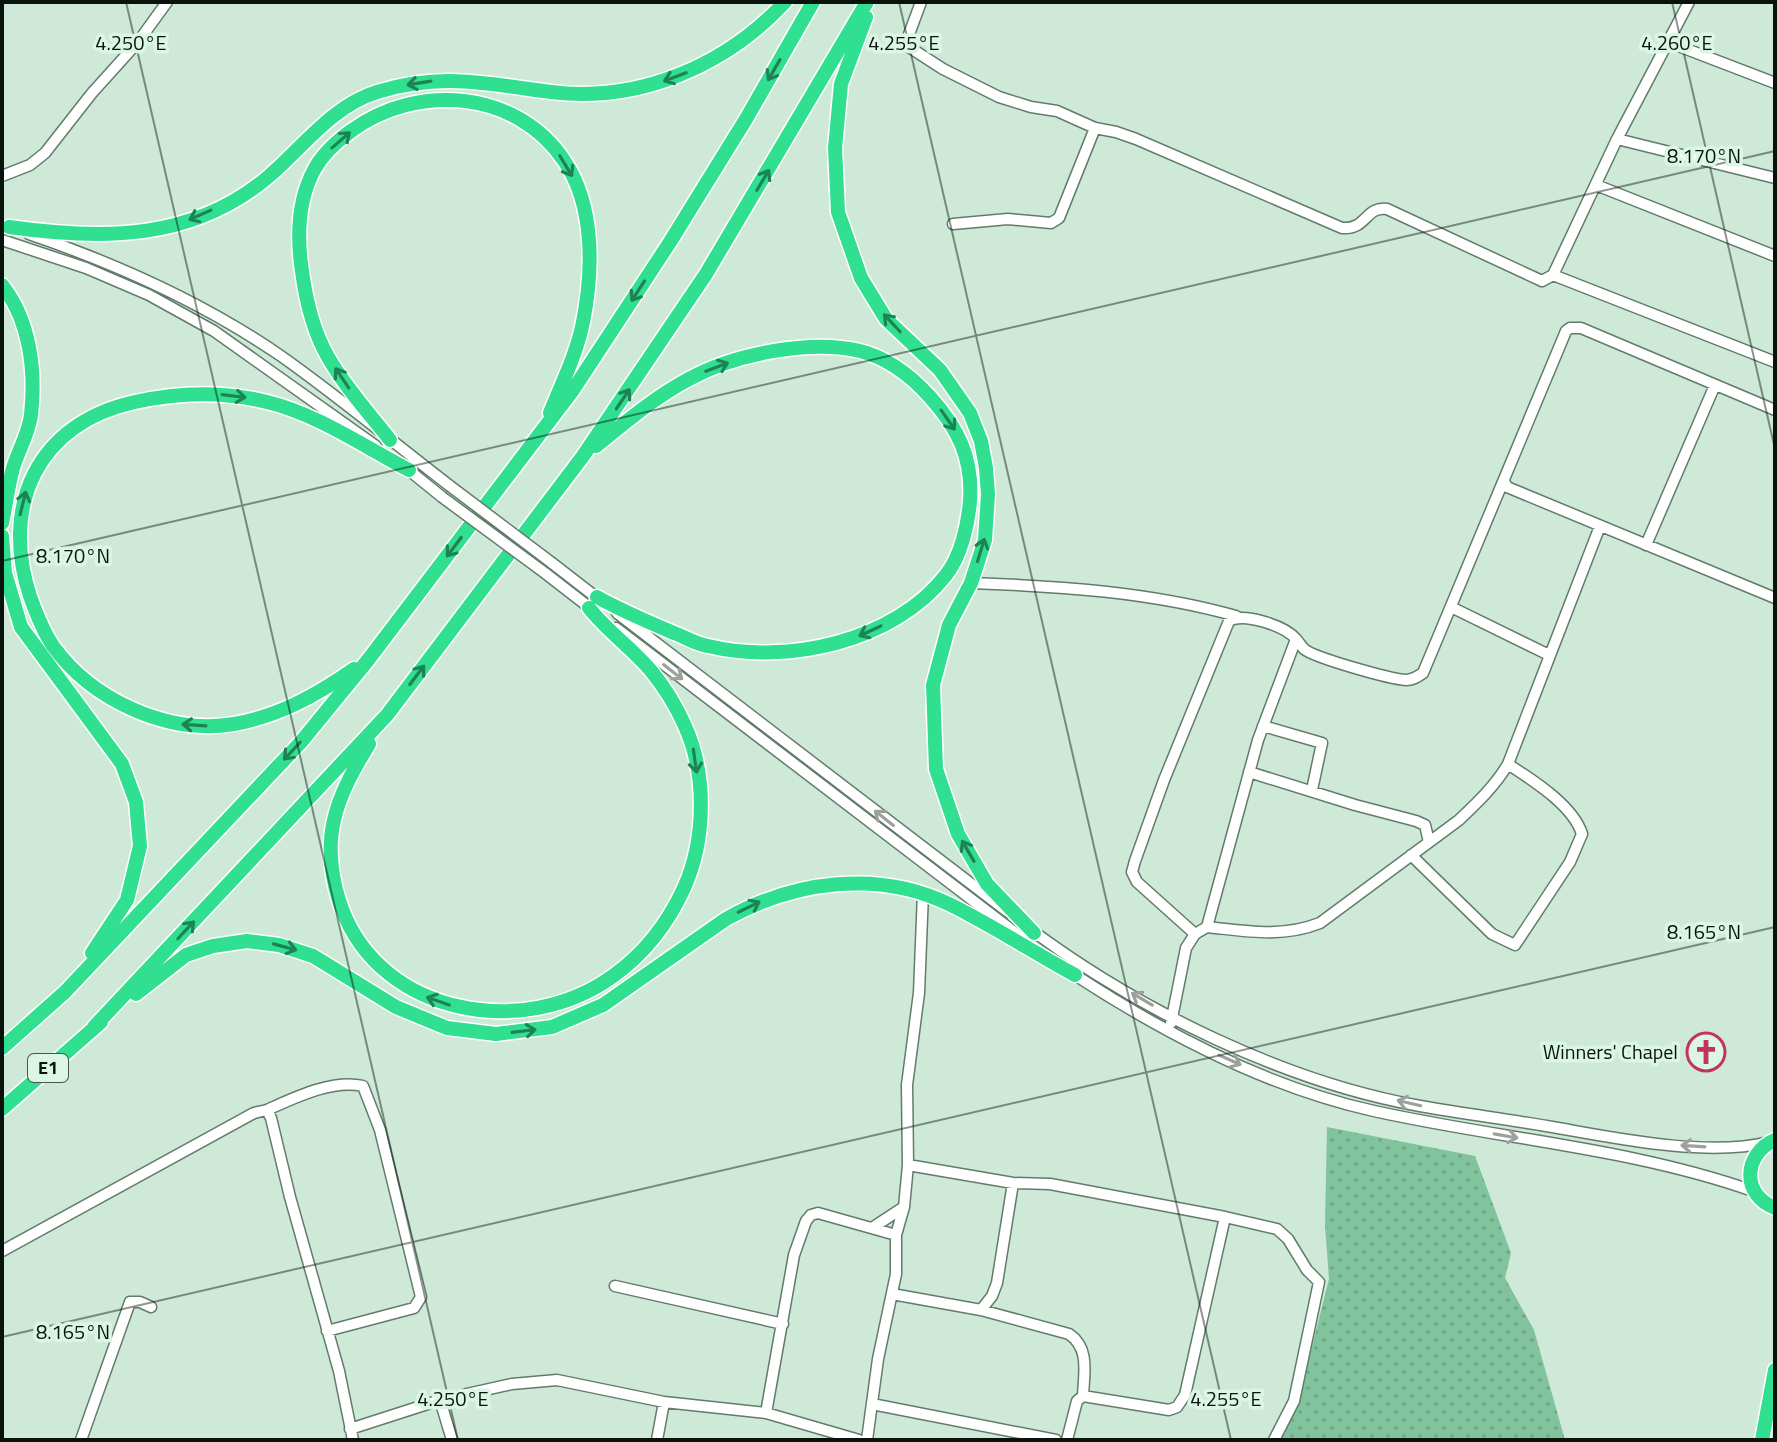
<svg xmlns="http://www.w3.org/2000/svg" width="1777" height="1442" font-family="'Titillium Web',sans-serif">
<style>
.park{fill:url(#park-dots)}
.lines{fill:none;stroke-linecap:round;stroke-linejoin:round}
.minor-casing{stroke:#627b6b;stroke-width:13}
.highway-casing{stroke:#fff;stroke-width:17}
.minor{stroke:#fff;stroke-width:10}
.highway{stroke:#30df8f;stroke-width:14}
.minor-bridge-casing{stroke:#627b6b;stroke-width:13;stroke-linecap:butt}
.minor-bridge{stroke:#fff;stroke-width:10}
.oneway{stroke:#1e8354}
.oneway2{stroke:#9da19e}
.ticks{fill:none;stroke:#09130d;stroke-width:2;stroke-opacity:0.45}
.labels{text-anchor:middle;stroke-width:7;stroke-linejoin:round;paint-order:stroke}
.shield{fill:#dbf6e5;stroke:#48574e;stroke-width:2}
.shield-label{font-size:18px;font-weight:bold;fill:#09130d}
.poi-label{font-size:20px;fill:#09130d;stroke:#dbf6e5;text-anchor:end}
.ticks-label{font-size:20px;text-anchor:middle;fill:#09130d;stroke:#dbf6e5;stroke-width:7;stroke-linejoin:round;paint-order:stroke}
</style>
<defs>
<pattern id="park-dots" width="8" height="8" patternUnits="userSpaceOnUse" patternTransform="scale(2)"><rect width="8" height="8" fill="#81c39c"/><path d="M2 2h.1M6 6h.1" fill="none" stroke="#6ea785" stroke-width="1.8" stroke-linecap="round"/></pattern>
</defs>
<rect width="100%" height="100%" fill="#cee9d8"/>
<!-- park -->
<path class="park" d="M1327 1127 1475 1156 1511 1253 1505 1278 1534 1330 1565 1440H1277L1301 1390 1329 1279 1325 1226Z"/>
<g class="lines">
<defs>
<path id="minor" d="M921 2 908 37 909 47 943 69 999 97 1031 107 1057 111 1095 128 1116 132 1136 139 1342 228C1367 230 1365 206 1387 209L1542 281 1553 275 1617 139 1689 2
M1668 42 1775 83
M1617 139 1775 178
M2 176 30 165 45 153 92 93 138 42 167 2
M1596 185 1775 256
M953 224 1008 219 1051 223 1059 218 1095 128
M29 234C117 264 204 303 281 356 339 397 394 443 450 486
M2 240 86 268 149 295 214 331 376 446
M1553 275 1775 362
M405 467 442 497
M1504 481 1507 487 1775 598
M1646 545 1715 385
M552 563 601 601
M545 573 594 611
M971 583C1059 586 1151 592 1236 616
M1451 607 1549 655
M617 613 1008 912
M616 628 1026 941
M1263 726 1322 743 1312 790
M1249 772 1355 805 1416 821 1425 825 1429 842
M1411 855 1492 934 1515 945 1570 862 1582 834C1573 805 1532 780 1508 764
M1207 927C1246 931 1282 938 1320 923L1459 820C1477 803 1495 786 1508 764L1600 526
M1030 929C1139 1010 1285 1082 1420 1106 1466 1114 1512 1120 1558 1128 1620 1139 1708 1157 1769 1142
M1195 934 1137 882 1132 872 1135 861 1164 780 1229 621C1244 612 1285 626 1296 639
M1072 973C1162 1032 1269 1088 1374 1111 1500 1139 1631 1148 1753 1191
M1171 1023 1186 948 1195 934 1207 927 1258 740 1296 639C1297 640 1303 648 1304 649 1315 658 1390 679 1406 680 1413 680 1417 677 1423 673L1566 331 1570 328H1581L1775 410
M267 1110C294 1098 332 1079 363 1086L380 1130 421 1297 414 1308 327 1331
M908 1165 1013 1183 1050 1184 1225 1217 1277 1229 1288 1239 1307 1270 1319 1282 1294 1401 1274 1440
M872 1228 904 1207
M2 1251 254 1113 267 1110 271 1118 290 1197 339 1371 353 1440
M615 1286 783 1324
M892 1294 981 1310 1069 1334C1090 1348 1084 1373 1083 1396L1077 1401 1067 1440
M981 1310 992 1296 997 1283 1013 1183
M1083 1396 1169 1410 1177 1407 1185 1395 1225 1217
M440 1400 452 1440
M872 1404 1056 1440
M766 1413 794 1255 806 1221 811 1215 818 1213 896 1235
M350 1429 440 1400 512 1384 557 1380 664 1402 766 1413 859 1440
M81 1440 130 1302H140L151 1307
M657 1440 664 1402
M867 1440 878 1359 896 1274V1235L904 1207 908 1165 907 1085 919 993 923 893"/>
<path id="highway" d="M866 17 841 84 835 148 838 212 861 278 886 319 940 370 970 413 981 441 986 468 988 494 985 540 971 583 949 625 933 685 936 769 958 834 987 884 1034 933
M9 227C102 240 192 241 268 177 303 147 332 106 377 92 442 72 487 84 551 92 639 103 725 66 785 2
M2 285C30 320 36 371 31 415 29 433 18 451 13 468 8 486 6 505 2 523
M390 440C369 413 345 387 328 357 313 331 306 301 302 271 297 238 298 200 314 170 322 155 337 141 351 131 418 82 518 90 565 162 595 207 593 272 583 322 577 353 562 383 550 413
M596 446C626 422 655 397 689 379 734 354 811 339 860 351 888 358 912 377 930 397 958 428 973 458 970 501 968 525 961 556 946 575 894 642 787 665 708 646 696 644 685 637 674 633 648 622 622 611 597 597
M2 536 5 573 21 627 122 764 136 802 140 846 127 900 92 953
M354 669C317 695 279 716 234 724 167 735 92 700 53 646 43 631 36 613 30 596 0 505 38 423 135 402 179 392 223 391 267 402 317 414 363 446 409 470
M369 744C355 767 340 793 334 820 327 849 332 882 342 909 382 1016 525 1040 613 976 644 954 668 923 684 888 706 839 707 773 684 724 676 706 665 688 652 672 633 649 608 632 589 608
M136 994 186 955 213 946 247 941 279 945 313 956 396 1007 447 1028 496 1034 552 1027 603 1005 726 919C794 881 879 869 951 905 993 926 1033 952 1075 975
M94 1027 387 715 583 456 706 274 867 2
M2 1048 65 992 301 742 368 660 573 390 670 242 746 119 813 2
M2 1109 101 1022
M1775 1140C1743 1154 1741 1195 1775 1208
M1762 1440 1775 1370"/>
</defs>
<!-- minor casing -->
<use href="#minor" class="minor-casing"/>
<!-- highway casing -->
<use href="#highway" class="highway-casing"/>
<!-- minor -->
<use href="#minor" class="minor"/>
<!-- highway -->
<use href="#highway" class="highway"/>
<defs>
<path id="minor-bridge" d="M450 486 552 563
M442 497 545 573"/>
</defs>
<!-- minor-bridge casing -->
<use href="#minor-bridge" class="minor-bridge-casing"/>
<!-- minor-bridge -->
<use href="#minor-bridge" class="minor-bridge"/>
</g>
<!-- one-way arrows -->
<defs><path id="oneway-shaft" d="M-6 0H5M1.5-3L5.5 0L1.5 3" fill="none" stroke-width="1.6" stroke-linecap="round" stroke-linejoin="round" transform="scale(2)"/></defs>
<g class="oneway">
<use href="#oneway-shaft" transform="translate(774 70) rotate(120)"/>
<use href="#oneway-shaft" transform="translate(675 77) rotate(159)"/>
<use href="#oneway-shaft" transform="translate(419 83) rotate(171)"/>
<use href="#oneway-shaft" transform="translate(341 140) rotate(-41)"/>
<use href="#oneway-shaft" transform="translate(566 166) rotate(59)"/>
<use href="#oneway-shaft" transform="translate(763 180) rotate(-59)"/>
<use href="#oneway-shaft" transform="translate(200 215) rotate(156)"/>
<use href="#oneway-shaft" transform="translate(638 291) rotate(123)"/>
<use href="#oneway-shaft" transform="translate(892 323) rotate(-133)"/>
<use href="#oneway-shaft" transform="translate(717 367) rotate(-21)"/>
<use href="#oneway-shaft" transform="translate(342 378) rotate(-124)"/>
<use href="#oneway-shaft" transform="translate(234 396) rotate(7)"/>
<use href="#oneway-shaft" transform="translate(623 399) rotate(-56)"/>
<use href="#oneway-shaft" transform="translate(948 420) rotate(55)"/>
<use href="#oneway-shaft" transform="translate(23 503) rotate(-76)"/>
<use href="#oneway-shaft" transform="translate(454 547) rotate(127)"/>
<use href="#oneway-shaft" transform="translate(981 550) rotate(-73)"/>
<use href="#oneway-shaft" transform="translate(870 631) rotate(155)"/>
<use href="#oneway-shaft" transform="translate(417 675) rotate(-53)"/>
<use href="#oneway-shaft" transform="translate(194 725) rotate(-176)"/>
<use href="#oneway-shaft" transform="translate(292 751) rotate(133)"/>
<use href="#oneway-shaft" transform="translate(695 761) rotate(82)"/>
<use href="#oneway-shaft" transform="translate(968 851) rotate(-120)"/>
<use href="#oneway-shaft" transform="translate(749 907) rotate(-26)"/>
<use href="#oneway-shaft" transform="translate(186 930) rotate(-47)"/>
<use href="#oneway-shaft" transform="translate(285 947) rotate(15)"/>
<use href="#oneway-shaft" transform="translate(438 1001) rotate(-161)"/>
<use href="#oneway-shaft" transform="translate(524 1031) rotate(-7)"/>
</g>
<g class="oneway2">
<use href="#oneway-shaft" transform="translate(673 672) rotate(38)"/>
<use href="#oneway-shaft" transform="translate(884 818) rotate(-142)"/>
<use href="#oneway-shaft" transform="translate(1142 999) rotate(-149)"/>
<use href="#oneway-shaft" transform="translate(1230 1060) rotate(24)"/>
<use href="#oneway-shaft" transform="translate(1409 1103) rotate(-167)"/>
<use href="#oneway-shaft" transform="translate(1506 1136) rotate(10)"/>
<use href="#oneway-shaft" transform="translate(1693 1146) rotate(-176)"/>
</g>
<!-- ticks -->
<path class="ticks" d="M126 2 458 1440M899 2 1231 1440M1672 2 1775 449M2 561 1775 151M2 1337 1775 927"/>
<!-- icons -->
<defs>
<symbol id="church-ring" viewBox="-11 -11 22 22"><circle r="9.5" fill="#dbf6e5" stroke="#c2335e" stroke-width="1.5"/><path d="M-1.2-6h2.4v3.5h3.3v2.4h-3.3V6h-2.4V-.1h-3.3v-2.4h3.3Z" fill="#c2335e"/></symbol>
</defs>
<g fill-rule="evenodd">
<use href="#church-ring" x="1684" y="1030" width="44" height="44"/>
</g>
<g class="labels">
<!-- shield labels -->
<rect class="shield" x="28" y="1054" width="40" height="28" rx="6"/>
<g class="shield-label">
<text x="48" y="1074">E1</text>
</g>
<!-- poi labels -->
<g class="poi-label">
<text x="1678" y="1059">Winners' Chapel</text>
</g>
</g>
<g class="ticks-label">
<text x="131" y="50">4.250°E</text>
<text x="904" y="50">4.255°E</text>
<text x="1677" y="50">4.260°E</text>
<text x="1704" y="163">8.170°N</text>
<text x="73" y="563">8.170°N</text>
<text x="1704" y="939">8.165°N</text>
<text x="73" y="1339">8.165°N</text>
<text x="453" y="1406">4.250°E</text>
<text x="1226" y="1406">4.255°E</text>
</g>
<!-- border -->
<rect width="1777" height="1442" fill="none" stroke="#09130d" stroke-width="8"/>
</svg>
